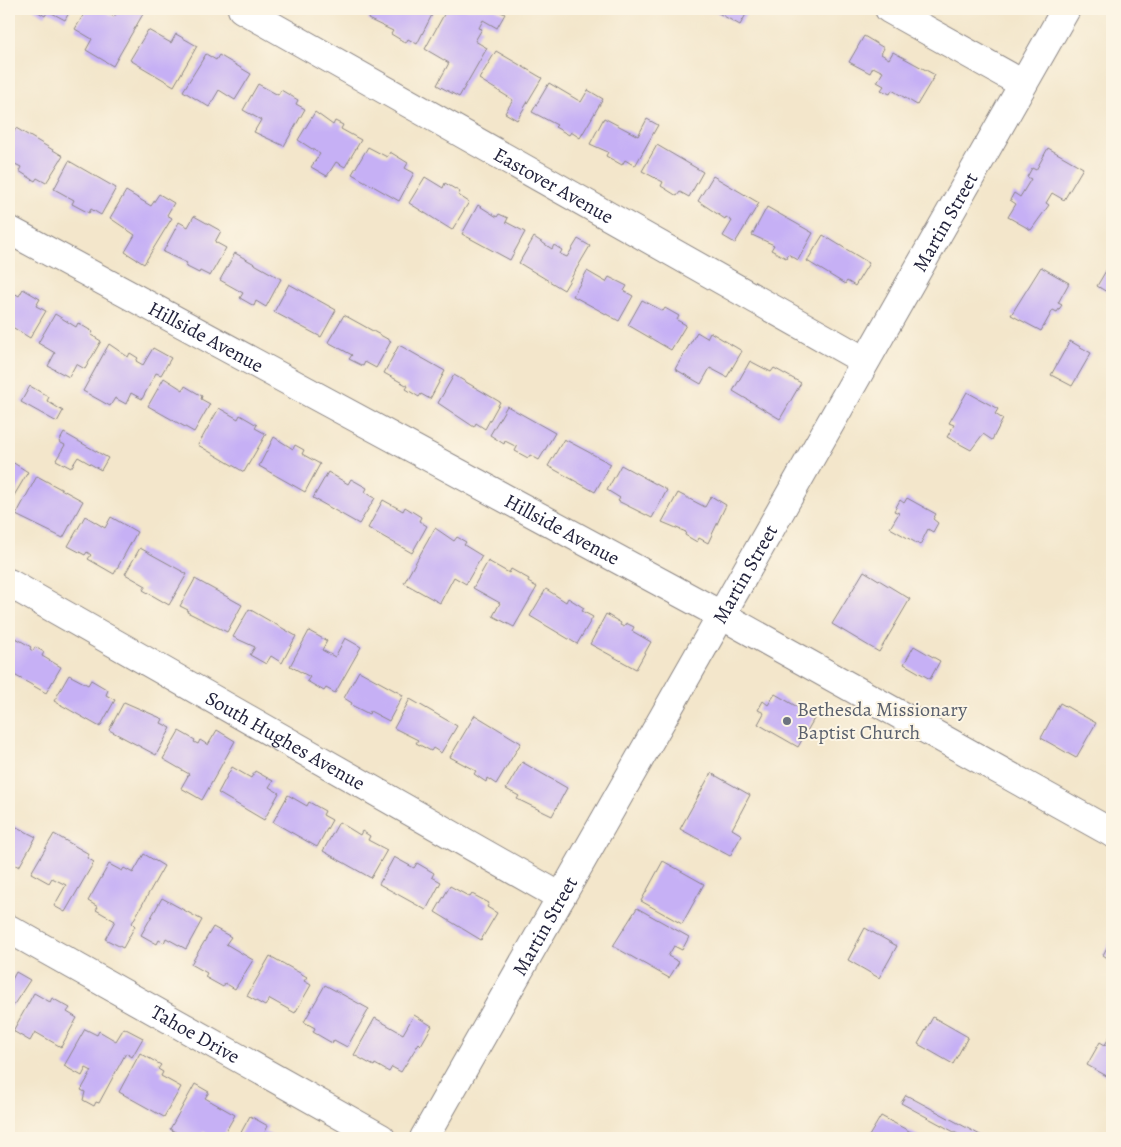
<svg xmlns="http://www.w3.org/2000/svg" width="1121" height="1147" font-family="Alegreya,serif">
<style>
.building{fill:#c6b0f5}
.lines{fill:none;stroke-linecap:round;stroke-linejoin:round}
.street-casing{stroke:#8a8483;stroke-width:30}
.secondary-casing{stroke:#8a8483;stroke-width:30}
.street{stroke:#fff;stroke-width:28}
.secondary{stroke:#fff;stroke-width:28}
.worship-dot{fill:#6b7280;stroke:#fcf5e5;stroke-width:2}
.labels{text-anchor:middle;stroke-width:4;stroke-linejoin:round;paint-order:stroke}
.street-label{font-size:20px;fill:#22223b;stroke:#fcf5e5}
.worship-label{font-size:20px;fill:#5b616d;stroke:#fcf5e5;text-anchor:start}
</style>
<rect width="100%" height="100%" fill="#fcf5e5"/>
<filter id="ink" filterUnits="userSpaceOnUse"><feTurbulence type="fractalNoise" baseFrequency=".02" numOctaves="2"/><feDisplacementMap in="SourceGraphic" scale="10" xChannelSelector="R" yChannelSelector="G"/><feConvolveMatrix kernelMatrix="1 2 1 2 8 2 1 2 1" color-interpolation-filters="sRGB"/></filter>
<filter id="wash" filterUnits="userSpaceOnUse"><feTurbulence type="fractalNoise" baseFrequency=".0096" numOctaves="4" result="noise"/><feDisplacementMap in="SourceGraphic" scale="20" xChannelSelector="R" yChannelSelector="G"/><feGaussianBlur stdDeviation="1.12" result="paint"/><feColorMatrix in="noise" values="0 0 0 0 0 0 0 0 0 0 0 0 0 0 0 0 0 1.4 0 .05"/><feComposite in="paint" operator="in"/></filter>
<g filter="url(#wash)">
<rect width="100%" height="100%" fill="#f3e6cb"/>
<g id="blocks">
<!-- building -->
<path class="building" d="M33 9H71L65 20 48 11 45 16Z
M87 9H100L114 17 119 9H134L143 14 113 66 86 50 92 39 75 29Z
M374 9H435L417 44 408 39 406 43 391 34 393 31 368 19Z
M447 9H495L505 14 497 28 483 20 479 28 482 29 475 41 487 48 459 97 437 85 449 63 425 49Z
M711 9H749L740 25Z
M148 30 171 43 176 34 197 46 174 86 130 60Z
M864 36 884 48 881 54 889 59 893 52 935 75 917 105 892 90 890 94 881 90 884 86 877 82 883 72 873 67 870 73 849 62Z
M496 51 542 78 517 120 505 113 513 100 479 79Z
M206 54 216 60 219 55 251 74 235 100 219 90 209 107 183 91Z
M549 83 581 102 588 90 603 99 580 138 571 132 569 135 555 127 557 125 532 112Z
M258 84 278 95 281 90 298 100 296 104 305 109 284 146 254 132 261 120 243 110Z
M315 112 333 125 335 121 343 125 341 129 361 140 345 167 336 162 327 176 311 167 320 154 298 140Z
M604 118 638 136 647 119 658 125 635 166 625 160 622 165 606 156 608 152 590 144Z
M16 128 63 156 46 183 37 178 35 181 19 171 21 167 13 163 11 166 9 164V141Z
M657 145 703 172 689 197 680 192 677 196 661 186 663 182 642 171Z
M368 147 387 157 390 152 408 163 405 168 414 173 399 201 352 174Z
M1048 148 1083 168 1064 200 1052 193 1046 203 1049 205 1031 230 1008 217 1016 204 1010 200 1014 193 1020 197 1031 179 1027 177 1032 168 1036 170Z
M69 161 116 188 101 215 91 209 89 213 72 204 74 200 54 189Z
M713 176 759 203 735 243 723 236 732 221 726 217 725 219 698 201Z
M425 177 443 188 445 183 460 192 458 195 469 202 452 230 409 203Z
M126 191 151 206 159 194 174 203 167 215 172 218 144 264 125 252 135 235 110 218Z
M478 205 497 217 499 214 508 218 506 222 525 232 510 260 462 234Z
M767 207 813 233 798 260 788 254 786 258 771 250 774 245 752 235Z
M194 216 221 231 215 242 226 248 210 276 200 271 199 273 185 266 187 263 163 252 179 222 188 227Z
M823 235 869 263 855 286 847 281 845 284 807 261Z
M534 237 552 249 554 245 562 250 560 254 567 257 578 239 590 246 564 290 519 263Z
M235 253 281 279 266 307 256 301 254 306 240 298 243 293 220 280Z
M1041 267 1069 283 1058 303 1062 305 1057 312 1053 310 1041 331 1011 315Z
M1107 269 1112 272V295L1097 286Z
M587 271 606 282 609 277 627 286 624 291 633 296 619 321 573 296Z
M289 284 336 310 321 337 274 312Z
M23 289 40 299 36 306 46 311 30 338 9 325V290L19 296Z
M642 300 663 311 665 308 679 316 677 320 686 325 671 350 628 325Z
M55 314 76 327 78 323 93 332 91 335 101 341 85 369 76 364 69 377 48 366 55 353 38 343Z
M344 315 391 341 376 368 365 362 363 366 349 359 352 355 328 342Z
M697 332 707 338 710 332 742 351 727 377 710 368 701 384 675 369Z
M1070 341 1091 353 1072 386 1051 375Z
M109 344 128 357 130 353 138 358 136 361 143 365 153 348 171 358 161 375 156 373 142 399 131 393 126 404 115 398 110 406 83 391Z
M399 345 445 371 430 399 421 394 419 397 406 389 408 386 384 373Z
M750 361 771 372 774 368 801 383 780 419 733 391Z
M454 375 500 402 485 429 476 423 474 427 438 403Z
M164 378 183 390 185 386 202 396 201 399 210 404 194 432 148 406Z
M30 386 49 397 47 401 63 411 57 422 21 402Z
M967 392 998 409 995 414 1003 419 992 440 983 434 971 450 947 437 954 425 949 423Z
M507 406 555 433 539 460 530 455 528 458 515 451 517 447 505 441 504 444 490 435Z
M219 408 238 419 240 415 257 425 255 428 266 434 244 472 198 445Z
M64 433 108 458 101 470 78 457 71 468 56 460 65 445 59 442Z
M274 437 293 449 295 445 304 450 302 454 320 464 305 492 259 466Z
M564 439 611 464 595 492 548 466Z
M9 460 28 472 9 504Z
M621 465 667 490 652 518 618 501 620 498 607 490Z
M328 472 348 484 351 479 367 488 365 492 375 498 359 524 313 498Z
M37 476 83 501 63 538 16 515Z
M678 493 705 507 711 496 726 505 708 543 699 538 697 542 685 535 686 532 662 522Z
M907 498 936 514 933 519 938 523 933 532 928 529 920 545 890 528 899 513 894 511 900 500 904 503Z
M383 500 403 511 405 507 421 517 419 521 427 526 412 553 368 528Z
M85 516 105 528 111 517 137 532 114 574 88 559 91 555 87 552 85 555 68 546Z
M435 528 454 541 457 537 466 542 464 545 482 556 466 584 454 577 440 603 404 583Z
M140 548 187 574 169 605 143 590 146 586 125 574Z
M488 561 509 573 511 569 529 579 528 582 537 587 514 627 493 616 500 603 473 588Z
M864 571 910 599 879 652 832 624Z
M195 579 242 605 227 632 187 612 188 610 180 606Z
M546 589 566 602 568 598 584 608 582 611 593 617 577 644 530 616Z
M249 609 296 636 282 663 271 656 266 664 250 655 255 647 233 637Z
M606 614 621 623 620 625 624 627 626 623 634 627 632 631 651 642 636 669 590 644Z
M309 631 327 641 322 650 335 657 345 638 361 647 335 693 326 688 324 691 307 681 310 677 290 666Z
M16 638 31 647 30 649 33 651 35 647 44 652 42 656 61 667 46 693 9 672V650Z
M914 646 940 661 930 679 904 664Z
M359 671 403 695 389 721 370 711 369 714 351 705 352 703 344 698Z
M69 675 88 685 91 680 108 690 106 695 115 700 100 727 54 701Z
M775 694 815 717 798 747 758 724 764 713 758 710 763 701 768 705Z
M410 699 457 726 441 753 433 748 431 751 416 743 418 740 394 728Z
M124 702 163 719 161 723 171 728 156 755 109 730Z
M1060 703 1096 723 1076 758 1041 738Z
M475 715 521 743 496 784 487 778 486 782 474 774 476 771 450 757Z
M217 730 235 741 202 800 181 788 189 774 163 759 179 731 195 740 194 742 198 744 200 740 208 745Z
M522 762 567 788 552 816 517 799 519 796 506 789Z
M232 767 251 778 255 771 273 781 269 787 279 793 264 820 218 793Z
M711 773 750 795 732 829 742 835 730 856 680 829Z
M288 795 307 806 309 802 325 811 323 815 332 820 317 847 273 822Z
M9 814 13 816 9 823 36 837 19 867 9 861Z
M339 822 360 835 362 831 370 836 368 840 387 850 371 878 323 851Z
M54 834 89 854 87 858 94 862 65 912 54 906 66 885 52 878 49 883 31 873Z
M144 854 164 866 132 923 135 926 123 948 105 939 115 921 96 910 98 907 88 901 109 864 122 871 124 868 133 873Z
M394 857 414 868 417 863 434 873 432 877 441 882 426 910 379 884Z
M663 861 704 884 682 924 641 901Z
M450 886 470 897 472 894 489 903 487 907 497 913 481 940 435 912Z
M162 898 202 920 186 949 166 938 164 943 159 940 157 944 141 935Z
M637 908 689 937 682 950 674 946 668 956 679 962 669 978 613 946Z
M213 927 231 937 226 944 253 960 235 989 225 983 223 987 205 977 207 973 191 964Z
M865 928 897 946 879 978 848 960Z
M1112 938V961L1103 955Z
M270 956 307 977 304 981 311 985 295 1013 270 999 265 1006 247 996Z
M16 972 30 980 9 1012V985Z
M325 985 369 1009 347 1047 334 1040 332 1043 313 1032 315 1028 304 1022Z
M34 993 50 1002 52 998 70 1008 67 1012 77 1018 61 1047 35 1032 30 1041 13 1031Z
M414 1015 432 1026 421 1045 419 1043 401 1072 392 1067 389 1072 375 1064 374 1066 354 1055 375 1018 403 1034Z
M933 1017 968 1037 953 1064 918 1044Z
M124 1028 143 1038 132 1057 126 1053 99 1103 96 1102 94 1106 83 1100 85 1092 81 1090 92 1071 86 1068 82 1076 64 1066 85 1029 97 1035 99 1031 116 1041Z
M1112 1032V1079L1087 1065 1100 1042 1105 1045Z
M140 1053 161 1065 158 1069 163 1072 161 1076 181 1087 164 1117 119 1092Z
M195 1084 209 1092 205 1098 235 1115 222 1138H216L204 1131 200 1138H186L170 1129Z
M906 1095 982 1136 981 1138H965L901 1103Z
M250 1116 268 1126 265 1132 277 1138H238Z
M881 1116 922 1138H872L869 1136Z"/>
</g>
</g>
<g filter="url(#ink)">
<use href="#blocks" fill-opacity="0" stroke="#8a8483" stroke-width="1"/>
<g class="lines">
<defs>
<g id="street">
<path id="s1" d="M242 9 865 361"/>
<path d="M889 9 1023 84"/>
<path id="s2" d="M9 230 721 615 1112 833"/>
<path id="s3" d="M9 583 561 897"/>
<path id="s4" d="M9 929 381 1138"/>
</g>
<g id="secondary">
<path id="s5" d="M424 1138 1066 9"/>
</g>
</defs>
<!-- street casing -->
<use href="#street" class="street-casing"/>
<!-- secondary casing -->
<use href="#secondary" class="secondary-casing"/>
<!-- street -->
<use href="#street" class="street"/>
<!-- secondary -->
<use href="#secondary" class="secondary"/>
</g>
</g>
<!-- markers -->
<circle class="worship-dot" cx="787" cy="721" r="5"/>
<g class="labels">
<!-- street labels -->
<g class="street-label">
<text dy="7" stroke="none"><textPath href="#s1" startOffset="358">Eastover Avenue</textPath></text>
<text dy="7" stroke="none"><textPath href="#s5" startOffset="1054">Martin Street</textPath></text>
<text dy="7" stroke="none"><textPath href="#s2" startOffset="224">Hillside Avenue</textPath></text>
<text dy="7" stroke="none"><textPath href="#s2" startOffset="629">Hillside Avenue</textPath></text>
<text dy="7" stroke="none"><textPath href="#s5" startOffset="649">Martin Street</textPath></text>
<text dy="7" stroke="none"><textPath href="#s3" startOffset="318">South Hughes Avenue</textPath></text>
<text dy="7" stroke="none"><textPath href="#s5" startOffset="244">Martin Street</textPath></text>
<text dy="7" stroke="none"><textPath href="#s4" startOffset="214">Tahoe Drive</textPath></text>
</g>
<!-- worship labels -->
<g class="worship-label">
<text x="797" y="716">Bethesda Missionary<tspan x="797" dy="23">Baptist Church</tspan></text>
</g>
</g>
<!-- margin -->
<rect width="1121" height="1147" fill="none" stroke="#fcf5e5" stroke-width="30"/>
</svg>
